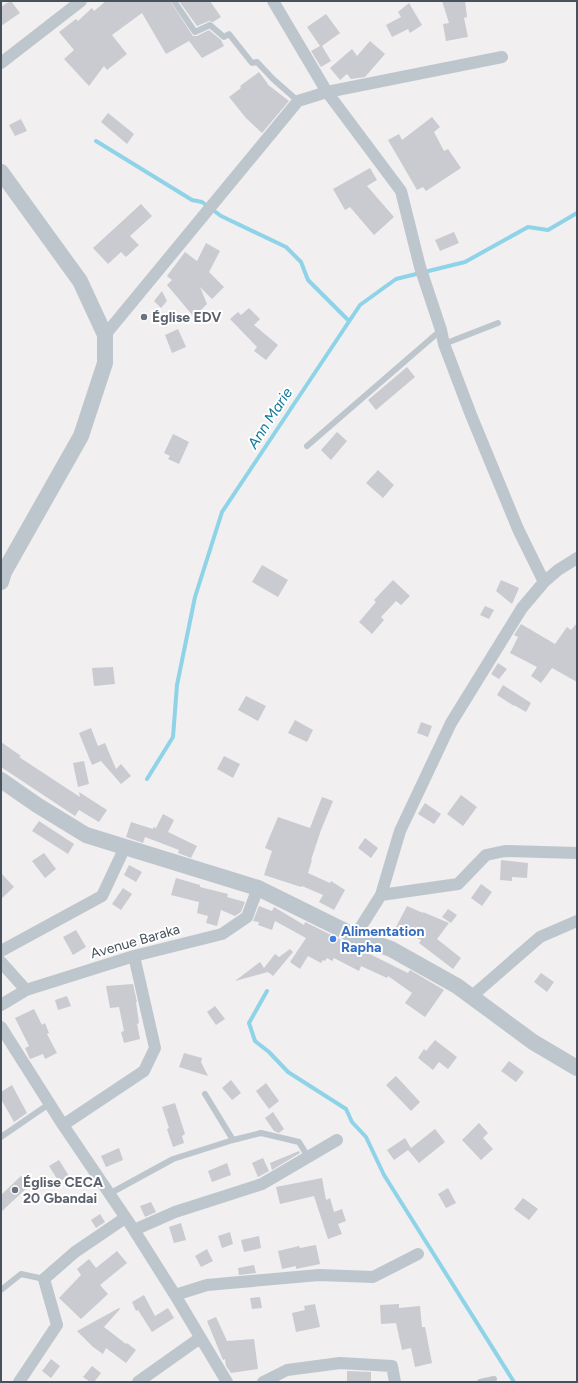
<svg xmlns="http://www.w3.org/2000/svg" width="578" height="1383" font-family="Figtree,sans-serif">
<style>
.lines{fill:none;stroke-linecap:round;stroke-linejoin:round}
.stream{stroke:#8fd3e8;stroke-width:4}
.building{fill:#c9cbd1}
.service{stroke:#bec6cd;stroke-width:6}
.minor{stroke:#bec6cd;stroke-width:12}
.tertiary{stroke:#bec6cd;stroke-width:16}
.worship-dot{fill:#6b7280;stroke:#fff;stroke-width:1.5}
.shop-dot{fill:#3f7fe0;stroke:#fff;stroke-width:1.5}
.labels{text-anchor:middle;stroke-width:4;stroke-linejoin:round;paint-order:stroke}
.worship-label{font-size:14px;font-weight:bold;fill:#5b616d;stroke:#fff;text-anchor:start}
.shop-label{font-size:14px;font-weight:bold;fill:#366cbe;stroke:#fff;text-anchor:start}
.street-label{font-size:14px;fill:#48525c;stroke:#fff}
.water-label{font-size:15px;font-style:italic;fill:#137b9d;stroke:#fff}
</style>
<rect width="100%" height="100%" fill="#f1efef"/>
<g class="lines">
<!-- stream -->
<path class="stream" d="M96 141 192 200 202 202 221 216 286 247 301 262 308 280 349 321
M147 779 173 737 177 685 195 597 222 512 360 305 396 279 465 262 528 227 548 230 577 213
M267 991 249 1023 255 1041 269 1052 288 1072 346 1109 352 1122 366 1137 384 1175 514 1382"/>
</g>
<!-- building -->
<path class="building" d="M10 1H11L20 13 1 26V7Z
M106 1H170L193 36H197L209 30 221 40 224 46 202 58 189 41 166 54 142 13 112 35 127 54 107 70 104 66 89 86 64 59 74 50 59 32 76 19 78 21 92 8 94 11Z
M179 1H210L221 17 213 22 209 21 197 26Z
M442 1H465L467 17 464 18 468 37 446 41 443 24 449 23Z
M409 3 422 25 410 33 408 29 392 37 386 25 401 17 398 12Z
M326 14 340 33 322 46 331 61 321 67 311 51 320 46 307 27Z
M370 41 385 54 365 77 351 79 347 74 340 80 330 68 352 49 357 56Z
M259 72 268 84H267L289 101 262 133 246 118 229 97 241 88 240 86Z
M108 113 134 134 127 144 101 122Z
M432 117 440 127 434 132 444 151 448 149 461 168 426 191 423 187 417 190 388 140 399 134 402 140Z
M21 119 27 131 15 136 9 125Z
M370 168 377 180 367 186 394 217 374 235 350 207 345 210 333 189Z
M141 204 152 216 130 236 139 245 126 257 121 252 108 264 93 248Z
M454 232 459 243 440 251 435 240Z
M206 243 220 251 209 272 224 287 212 299 200 287 207 304 194 317 167 285 172 280 167 276 185 252 197 261Z
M162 291 167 301 161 308 154 301Z
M249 308 260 319 254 325 278 345 266 360 254 351 257 347 230 319 238 312 241 315Z
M178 329 186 347 172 353 165 335Z
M407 367 415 377 376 410 368 400Z
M337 432 347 441 331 460 321 450Z
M173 434 189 442 179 464 168 459 170 456 164 453Z
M378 470 394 485 383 498 366 483Z
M262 565 288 580 278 597 252 582Z
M393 580 410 596 401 605 396 601 381 617 384 620 372 634 359 622 376 602 374 600Z
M501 580 519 588 512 604 496 591Z
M485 606 494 610 489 619 480 615Z
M577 623V682L552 668 541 683 531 676 537 667 510 653 518 637 514 635 521 624 555 644 567 627 571 630Z
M498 663 507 669 499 679 491 674Z
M113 667 115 684 94 686 92 668Z
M503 685 531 703 526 712 514 705V706L497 695Z
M246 696 266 706 258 721 238 710Z
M295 720 313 730 307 742 288 733Z
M421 722 432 726 428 737 417 733Z
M91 728 98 746 105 743 116 769 121 764 131 776 121 784 101 761 92 765 79 733Z
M1 742 21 756 19 757 51 778 80 797 79 792 107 810 99 822 79 810 75 816 1 767Z
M224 756 240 764 233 778 217 769Z
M84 761 89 784 78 787 73 763Z
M461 795 477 807 463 826 447 814Z
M322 797 333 801 321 830 311 860H312L308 873 330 883 331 881 345 890 334 910 319 902 323 895 302 886 301 887 264 875 272 851 265 848 278 817 310 828Z
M425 803 441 814 434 824 418 814Z
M163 814 174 820 168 832 197 846 191 858 178 853 179 850 145 837 143 843 126 837 131 822 153 829V827L156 828Z
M39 821 74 844 68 854 32 831Z
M365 838 378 848 371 858 358 848Z
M44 853 56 869 45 878 32 861Z
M501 860 528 863 527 878 512 877V881L500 880Z
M129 865 142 872 136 882 124 875Z
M1 873 14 887 1 899Z
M176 878 200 885V887L228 894 227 897 245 902 241 912 235 916 221 910 217 926 206 923 208 916 197 913 199 902 171 895Z
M481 884 492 892 482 906 471 898Z
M123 888 132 894 121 910 112 904Z
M259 906 272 911 274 907 304 925 305 922 408 973 410 970 444 990 425 1017 405 1003 412 993 388 976 387 978 361 966 359 971 334 958 332 961 327 958 325 961 323 960 321 963 308 956 300 969 290 962 306 938 275 921 272 930 258 925 259 922 253 921Z
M407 906 423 913V912L449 923 437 939 461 958 453 969 419 943 421 940 396 927Z
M448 909 457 915 451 923 442 917Z
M76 930 86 947 73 955 63 937Z
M290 949 293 952 273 976 268 972 235 981 260 962 264 968 275 954 279 957Z
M541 973 554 982 547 992 534 982Z
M133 984 137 1002H136L139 1023 137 1024 140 1039 124 1043 121 1032 124 1031 119 1007 110 1008 106 986Z
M67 996 71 1006 58 1010 55 1000Z
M215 1006 225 1019 216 1025 207 1012Z
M34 1009 42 1025 45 1023 49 1033 47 1034 57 1053 45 1059 43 1054 30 1059 25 1048 29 1046 15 1018Z
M435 1040 457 1057 448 1069 439 1062 433 1070 418 1058 424 1049 426 1051Z
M184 1053 202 1058 201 1062 208 1076 179 1067Z
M509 1061 524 1072 516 1082 501 1071Z
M396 1076 420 1102 411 1111 386 1085Z
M231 1080 241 1093 232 1100 222 1088Z
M266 1083 279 1101 269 1109 256 1091Z
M12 1085 27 1113 14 1122 1 1099V1092Z
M175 1103 185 1134 182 1136 184 1143 173 1147 167 1129 169 1128 162 1107Z
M273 1112 284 1129 279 1133 274 1131 265 1118Z
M479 1123 488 1133 483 1138 493 1149 481 1160 462 1140Z
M435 1129 445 1142 419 1163 408 1150 394 1160 387 1150 405 1138 411 1148Z
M119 1148 123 1160 106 1167 101 1156Z
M299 1151 300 1153 272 1170 270 1163Z
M263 1158 269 1171 258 1177 252 1163Z
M59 1160 69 1176 59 1182 49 1166Z
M227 1163 231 1175 212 1182 208 1171Z
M21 1176 30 1185 1 1212V1195Z
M322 1178 326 1200 330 1198 334 1212 342 1209 346 1221 338 1224 342 1234 328 1239 314 1196 280 1204 276 1187Z
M448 1188 456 1203 446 1208 438 1194Z
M523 1198 538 1209 529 1220 514 1209Z
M151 1202 156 1212 145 1217 140 1206Z
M100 1214 105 1222 96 1228 91 1220Z
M181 1223 186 1240 174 1243 169 1227Z
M230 1232 233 1244 222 1248 218 1236Z
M259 1236 261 1248 244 1252 241 1240Z
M316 1245 320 1264 296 1269V1266L282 1269 278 1251 299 1246 300 1248Z
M207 1249 213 1261 201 1267 195 1256Z
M117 1251 127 1263 100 1285 108 1294 81 1319 59 1298 81 1275 77 1269 89 1259 96 1268Z
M254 1265 256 1273 239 1275 238 1268Z
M144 1295 155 1316 168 1308 174 1318 152 1332 138 1310 136 1311 132 1302Z
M260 1297 262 1308 252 1309 250 1298Z
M315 1304 320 1327 296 1332 292 1313 305 1310 304 1306Z
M399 1304V1308L420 1306 422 1327H425L432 1363 415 1367 411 1348 402 1350 396 1323 381 1324 380 1305Z
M119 1308 120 1309 104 1327 126 1344 127 1343 136 1350 126 1363 106 1348 103 1354 93 1347 77 1331Z
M216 1317 227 1341 254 1339 258 1369 231 1373 226 1366 225 1359 223 1360 207 1321Z
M51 1359 60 1366 51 1378 42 1371Z
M92 1366 101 1373 94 1382H90L83 1377Z
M347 1371 371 1372V1382H347Z"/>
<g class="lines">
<!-- service -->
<path class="service" d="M174 1 195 32 210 25 224 37 229 34 252 63 257 62 273 79 298 101
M444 344 498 323
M307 446 441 330
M205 1094 233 1140
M1 1137 49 1104
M109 1194 173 1159 233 1140 261 1133 299 1142 308 1157
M1 1290 21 1274 44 1279
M480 1382 494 1379"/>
<!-- minor -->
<path class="minor" d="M273 1 327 92 401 191 420 267 441 330 444 344 471 415 518 529 544 582
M1 63 81 1
M105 335 298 101 327 92 502 57
M381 895 400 831 451 723 522 608 544 582 558 570 577 558
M355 936 381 895 458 884 486 855 505 851 577 853
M1 951 102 896 125 847
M1 962 26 990
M471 997 540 937 577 921
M1 1005 26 990 134 956 222 934 247 917 258 888
M1 1027 63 1125 134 1230 175 1295 227 1382
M63 1125 144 1071 155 1048 134 956
M134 1230 175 1212 262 1184 337 1140
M175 1295 207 1285 319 1275 373 1277 418 1254
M19 1382 57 1325 44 1279 75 1252 125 1218
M138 1382 200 1338
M263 1382 287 1370 340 1363 392 1366 395 1382"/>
<!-- tertiary -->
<path class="tertiary" d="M1 172 80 281 105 335V363L81 436 4 572 1 582
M1 780 37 805 86 835 258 888 355 936 391 949 457 986 533 1042 577 1068"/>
</g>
<!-- markers -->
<g class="worship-dot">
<circle cx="144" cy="317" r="4"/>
<circle cx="15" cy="1190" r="4"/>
</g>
<circle class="shop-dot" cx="333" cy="939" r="4"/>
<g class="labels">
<!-- worship labels -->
<g class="worship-label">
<text x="152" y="322">Église EDV</text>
<text x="23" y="1187">Église CECA<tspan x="23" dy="16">20 Gbandai</tspan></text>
</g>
<!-- shop labels -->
<g class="shop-label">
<text x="341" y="936">Alimentation<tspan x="341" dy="16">Rapha</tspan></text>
</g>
<!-- street labels -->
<g class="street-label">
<text transform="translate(135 941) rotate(-16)" y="5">Avenue Baraka</text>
</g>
<!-- water labels -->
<g class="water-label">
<text transform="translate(270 418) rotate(-57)" y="5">Ann Marie</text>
</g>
</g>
<!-- border -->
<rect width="578" height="1383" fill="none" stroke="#48525c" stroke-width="4"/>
</svg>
